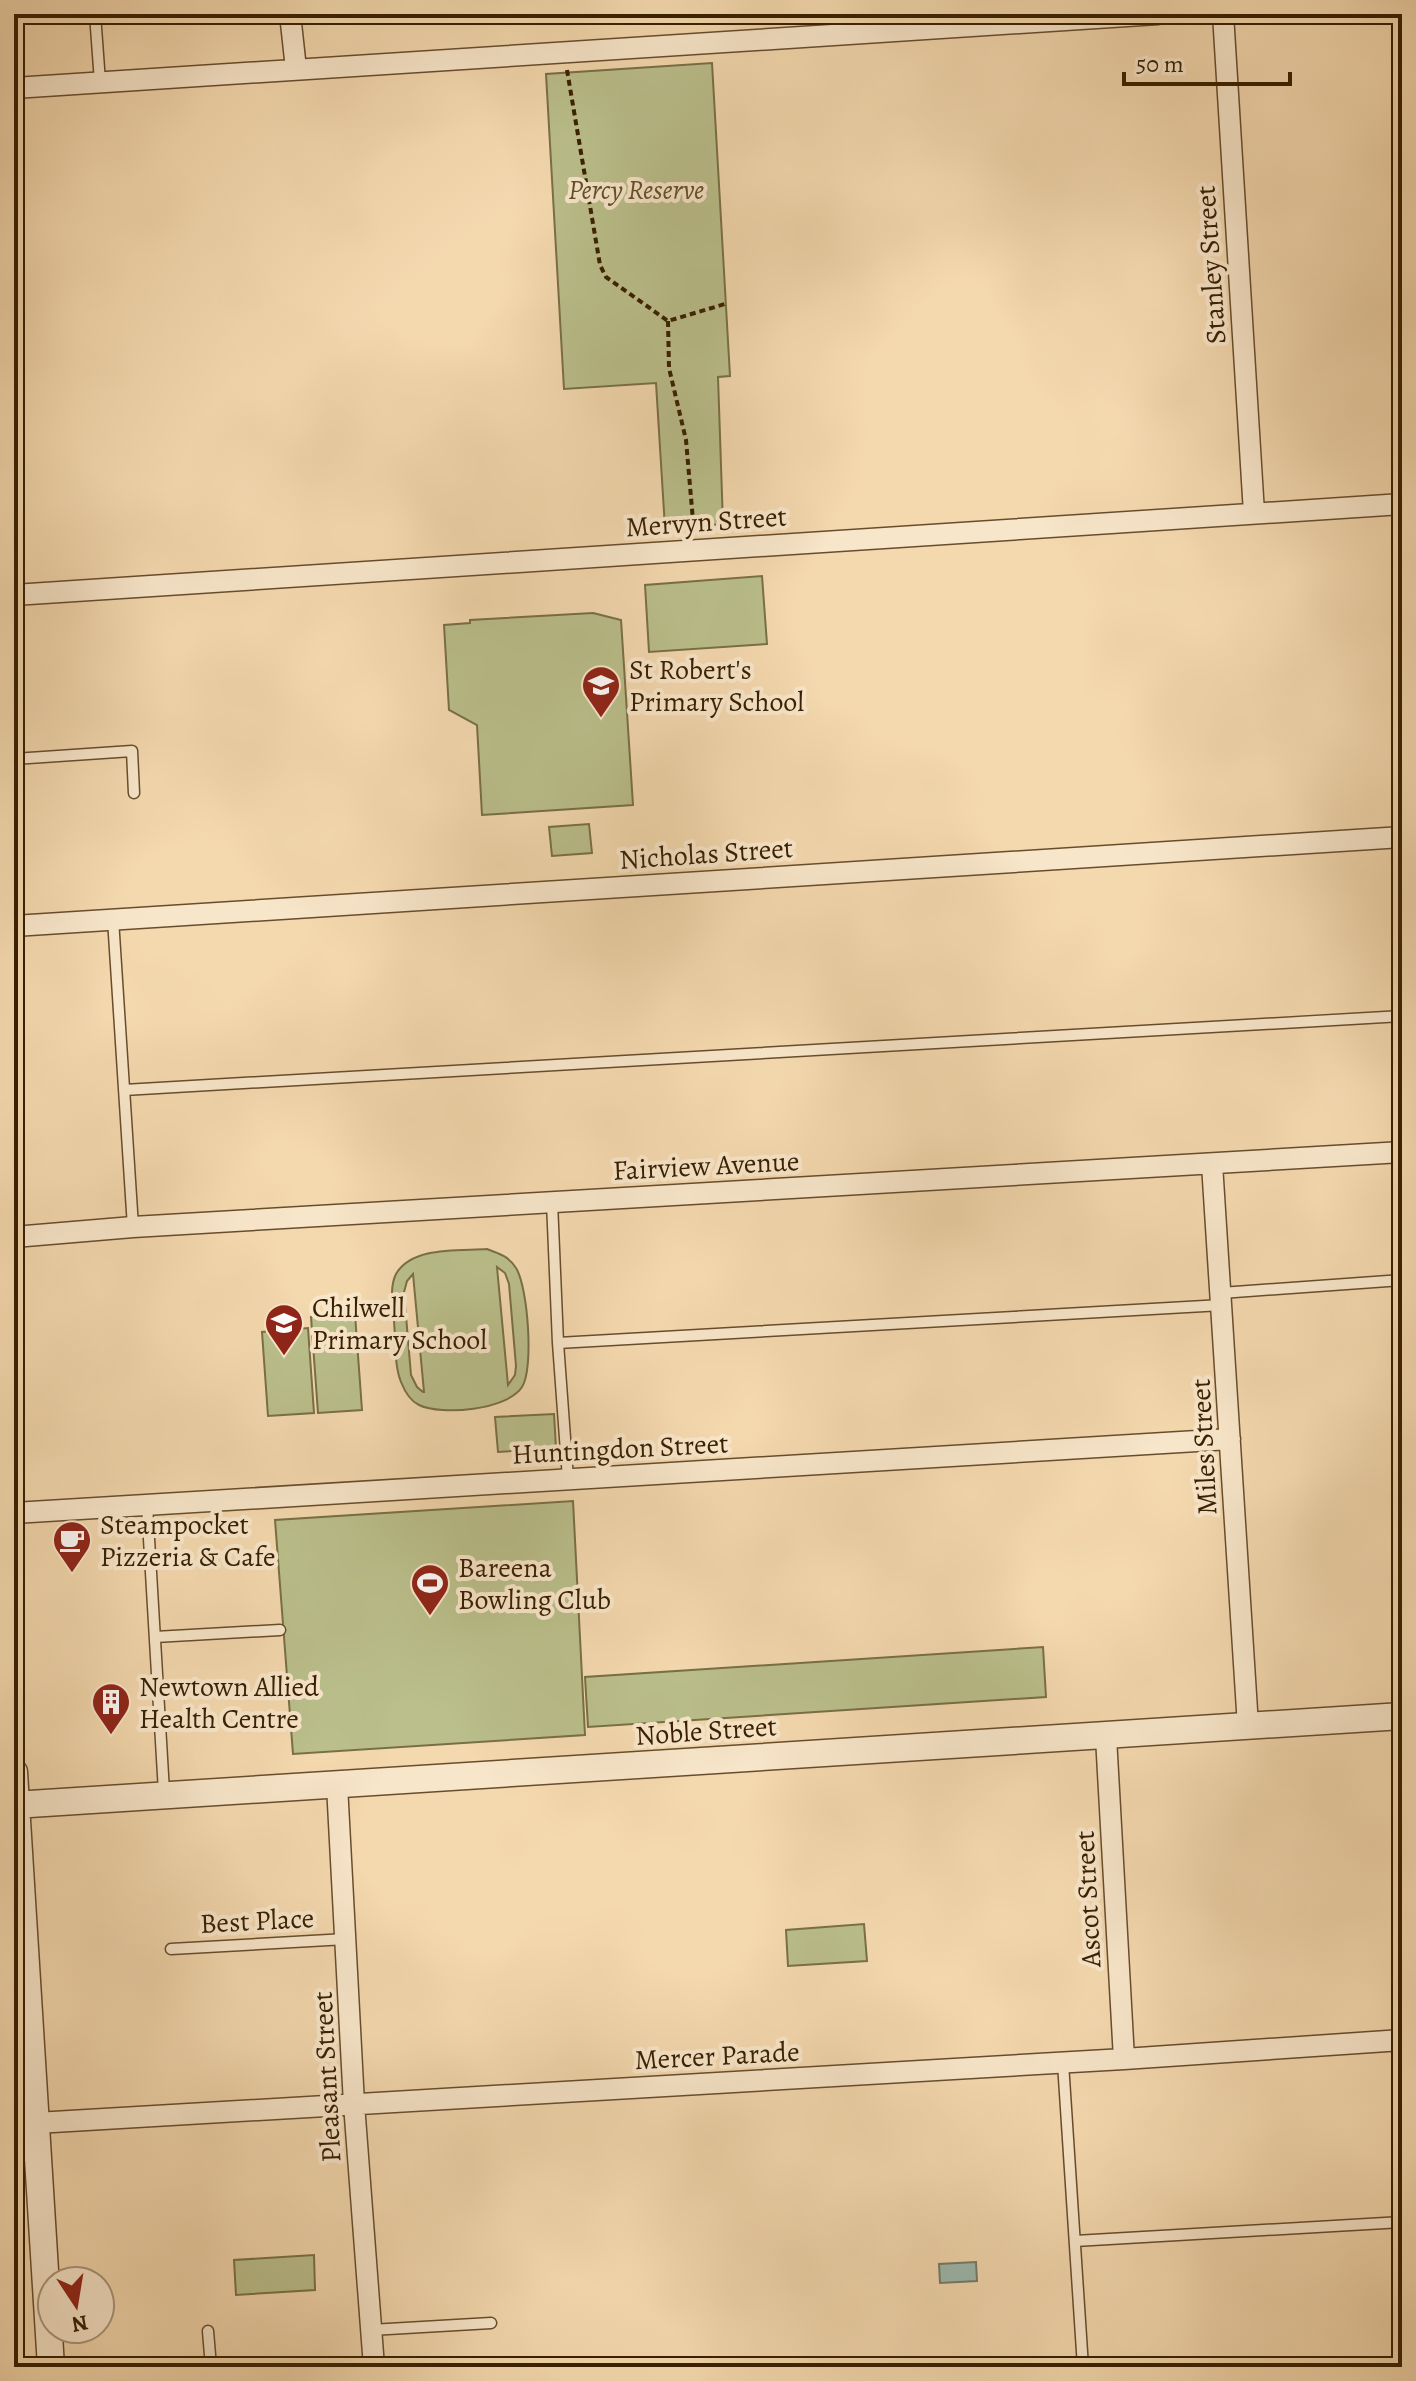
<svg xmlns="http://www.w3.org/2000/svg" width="1416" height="2381" font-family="Alegreya,serif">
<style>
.green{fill:#babf8b;stroke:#796f46;stroke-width:2;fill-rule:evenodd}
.water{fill:#9cb9ae;stroke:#747b68;stroke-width:2}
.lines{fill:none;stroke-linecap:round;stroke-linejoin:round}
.service-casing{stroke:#674d2c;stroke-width:13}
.minor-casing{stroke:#674d2c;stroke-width:23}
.tertiary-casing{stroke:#674d2c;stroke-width:29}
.path{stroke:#381f00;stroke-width:4;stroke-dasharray:6 4;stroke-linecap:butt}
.service{stroke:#f8e6ca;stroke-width:10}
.minor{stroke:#f8e6ca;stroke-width:20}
.tertiary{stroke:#f8e6ca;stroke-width:26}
.labels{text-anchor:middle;stroke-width:8;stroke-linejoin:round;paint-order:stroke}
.park-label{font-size:28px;font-style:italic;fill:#5f4f2a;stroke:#f8e6ca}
.street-label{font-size:28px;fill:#381f00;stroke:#f8e6ca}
.poi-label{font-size:28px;fill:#381f00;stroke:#f8e6ca;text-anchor:start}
</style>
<rect width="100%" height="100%" fill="#f4d8ae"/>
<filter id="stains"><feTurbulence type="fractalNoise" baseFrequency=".0025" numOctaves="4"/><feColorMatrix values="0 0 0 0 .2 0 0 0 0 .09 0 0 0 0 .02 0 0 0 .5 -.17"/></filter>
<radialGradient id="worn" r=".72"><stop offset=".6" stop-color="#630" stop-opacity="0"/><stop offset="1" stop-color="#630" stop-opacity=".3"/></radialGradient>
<!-- green -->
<path class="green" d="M712 63 730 376 718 377 723 524 665 528 656 383 564 389 546 74Z
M762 576 767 644 649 652 645 585Z
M593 613 621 620 633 805 482 815 477 725 449 710 444 625 470 623V620Z
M589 824 592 853 552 856 549 827Z
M487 1249C498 1253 510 1257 516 1268 528 1287 534 1369 522 1387 507 1410 442 1416 419 1405 410 1401 405 1392 401 1382 394 1365 396 1341 394 1322 393 1307 389 1288 396 1274 412 1246 459 1251 487 1249ZM497 1267 505 1273 509 1284 516 1366 515 1375 508 1385ZM413 1274 424 1392H423L417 1387 411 1375 404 1292 407 1281Z
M355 1314 362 1410 318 1413 311 1317Z
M308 1328 314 1413 268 1416 262 1332Z
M554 1414 556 1448 498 1452 495 1417Z
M573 1501 585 1735 293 1754 275 1520Z
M1043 1647 1046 1697 588 1727 585 1677Z
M864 1924 867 1961 788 1966 786 1930Z
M314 2255 315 2290 236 2295 234 2260Z"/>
<!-- water -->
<path class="water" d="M976 2262 977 2281 940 2283 939 2264Z"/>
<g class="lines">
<defs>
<path id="service" d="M95 14 100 82
M14 759 132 751 134 793
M113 919 133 1227
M124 1090 1402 1016
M552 1202 558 1343 568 1479
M1221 1293 1402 1280
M558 1343 1222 1305
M147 1505 164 1792
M155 1637 280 1630
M171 1949 346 1939
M1063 2063 1083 2367
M1075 2241 1402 2222
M371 2330 491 2323
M208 2331 211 2367"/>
<path id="minor" d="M290 14 296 69
M1223 14 1254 513
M14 88 1158 14
M14 595 1402 504
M14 926 1402 837
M1212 1164 1248 1726
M14 1237 133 1227 1402 1152
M14 1513 1230 1439
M1106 1737 1124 2059
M337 1785 354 2104 374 2367
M36 2123 1124 2059 1402 2040
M14 2152 38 2150"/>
<path id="tertiary" d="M14 1772 51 2367
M14 1805 1402 1716"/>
</defs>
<!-- service casing -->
<use href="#service" class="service-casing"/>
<!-- minor casing -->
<use href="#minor" class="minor-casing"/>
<!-- tertiary casing -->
<use href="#tertiary" class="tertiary-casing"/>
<!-- path -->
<path class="path" d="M567 70 600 265 606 277 668 321 725 304
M668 321 669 368 686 440 694 532"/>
<!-- service -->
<use href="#service" class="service"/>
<!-- minor -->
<use href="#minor" class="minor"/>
<!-- tertiary -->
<use href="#tertiary" class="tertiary"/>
</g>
<!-- icons -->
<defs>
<symbol id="school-pin" viewBox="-11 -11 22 30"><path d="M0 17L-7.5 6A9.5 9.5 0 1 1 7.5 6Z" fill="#8f2418" stroke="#f8e6ca"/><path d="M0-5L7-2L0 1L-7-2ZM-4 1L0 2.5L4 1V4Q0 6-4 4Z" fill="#fff"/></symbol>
<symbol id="cafe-pin" viewBox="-11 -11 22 30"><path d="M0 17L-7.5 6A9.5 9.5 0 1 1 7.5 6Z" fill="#8f2418" stroke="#f8e6ca"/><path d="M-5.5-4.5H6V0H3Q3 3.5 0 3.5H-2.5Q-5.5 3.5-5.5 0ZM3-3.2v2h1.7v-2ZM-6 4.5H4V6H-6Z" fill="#fff"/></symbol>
<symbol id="stadium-pin" viewBox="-11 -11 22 30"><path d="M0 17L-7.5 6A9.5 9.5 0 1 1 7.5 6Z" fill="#8f2418" stroke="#f8e6ca"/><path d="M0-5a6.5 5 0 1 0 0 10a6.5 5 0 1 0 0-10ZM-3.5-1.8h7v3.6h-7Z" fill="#fff"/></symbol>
<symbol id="building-pin" viewBox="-11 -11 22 30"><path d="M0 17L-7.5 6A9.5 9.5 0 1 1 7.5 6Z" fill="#8f2418" stroke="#f8e6ca"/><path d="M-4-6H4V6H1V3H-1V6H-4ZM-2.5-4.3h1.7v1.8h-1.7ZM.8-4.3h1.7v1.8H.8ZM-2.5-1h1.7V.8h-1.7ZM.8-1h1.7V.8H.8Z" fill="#fff"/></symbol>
</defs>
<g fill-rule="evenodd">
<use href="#school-pin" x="579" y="663" width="44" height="60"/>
<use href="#school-pin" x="262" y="1301" width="44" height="60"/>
<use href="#cafe-pin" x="50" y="1518" width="44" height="60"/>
<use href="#stadium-pin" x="408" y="1561" width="44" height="60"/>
<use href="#building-pin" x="89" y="1680" width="44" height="60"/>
</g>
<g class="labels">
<!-- park labels -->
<g class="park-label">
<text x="636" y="199">Percy Reserve</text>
</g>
<!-- street labels -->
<g class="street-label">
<text transform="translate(1210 265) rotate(-94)" y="10">Stanley Street</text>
<text transform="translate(706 521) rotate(-4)" y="10">Mervyn Street</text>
<text transform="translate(706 853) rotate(-4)" y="10">Nicholas Street</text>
<text transform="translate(706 1165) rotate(-3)" y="10">Fairview Avenue</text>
<text transform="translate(1203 1447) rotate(-93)" y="10">Miles Street</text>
<text transform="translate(620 1448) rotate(-3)" y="10">Huntingdon Street</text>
<text transform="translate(706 1730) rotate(-4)" y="10">Noble Street</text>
<text transform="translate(1087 1899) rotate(-93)" y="10">Ascot Street</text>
<text transform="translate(257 1920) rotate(-3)" y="10">Best Place</text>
<text transform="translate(717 2055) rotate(-3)" y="10">Mercer Parade</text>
<text transform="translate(326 2077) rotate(-93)" y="10">Pleasant Street</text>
</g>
<!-- poi labels -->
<g class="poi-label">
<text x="629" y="679">St Robert's<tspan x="629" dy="32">Primary School</tspan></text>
<text x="312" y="1317">Chilwell<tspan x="312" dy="32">Primary School</tspan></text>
<text x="100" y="1534">Steampocket<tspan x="100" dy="32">Pizzeria &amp; Cafe</tspan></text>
<text x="458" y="1577">Bareena<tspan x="458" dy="32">Bowling Club</tspan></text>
<text x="139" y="1696">Newtown Allied<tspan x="139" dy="32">Health Centre</tspan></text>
</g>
</g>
<!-- margin -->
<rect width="1416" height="2381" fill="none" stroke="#f4d8ae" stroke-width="48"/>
<rect x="16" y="16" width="1384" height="2349" fill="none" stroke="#381f00" stroke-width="4"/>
<rect x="24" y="24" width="1368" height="2333" fill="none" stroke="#381f00" stroke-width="2"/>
<!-- north arrow -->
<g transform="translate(76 2305) rotate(168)"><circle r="38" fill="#f8e6ca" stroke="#ab9679" stroke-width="2"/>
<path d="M0-6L14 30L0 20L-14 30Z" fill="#8f2418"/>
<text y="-12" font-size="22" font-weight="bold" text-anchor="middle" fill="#381f00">N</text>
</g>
<!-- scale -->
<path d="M1124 72v12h166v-12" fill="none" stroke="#381f00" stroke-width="4"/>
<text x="1136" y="72" font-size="24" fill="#381f00" stroke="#f8e6ca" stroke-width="6" paint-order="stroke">50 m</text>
<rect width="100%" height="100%" filter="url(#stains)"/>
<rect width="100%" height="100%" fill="url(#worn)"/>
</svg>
